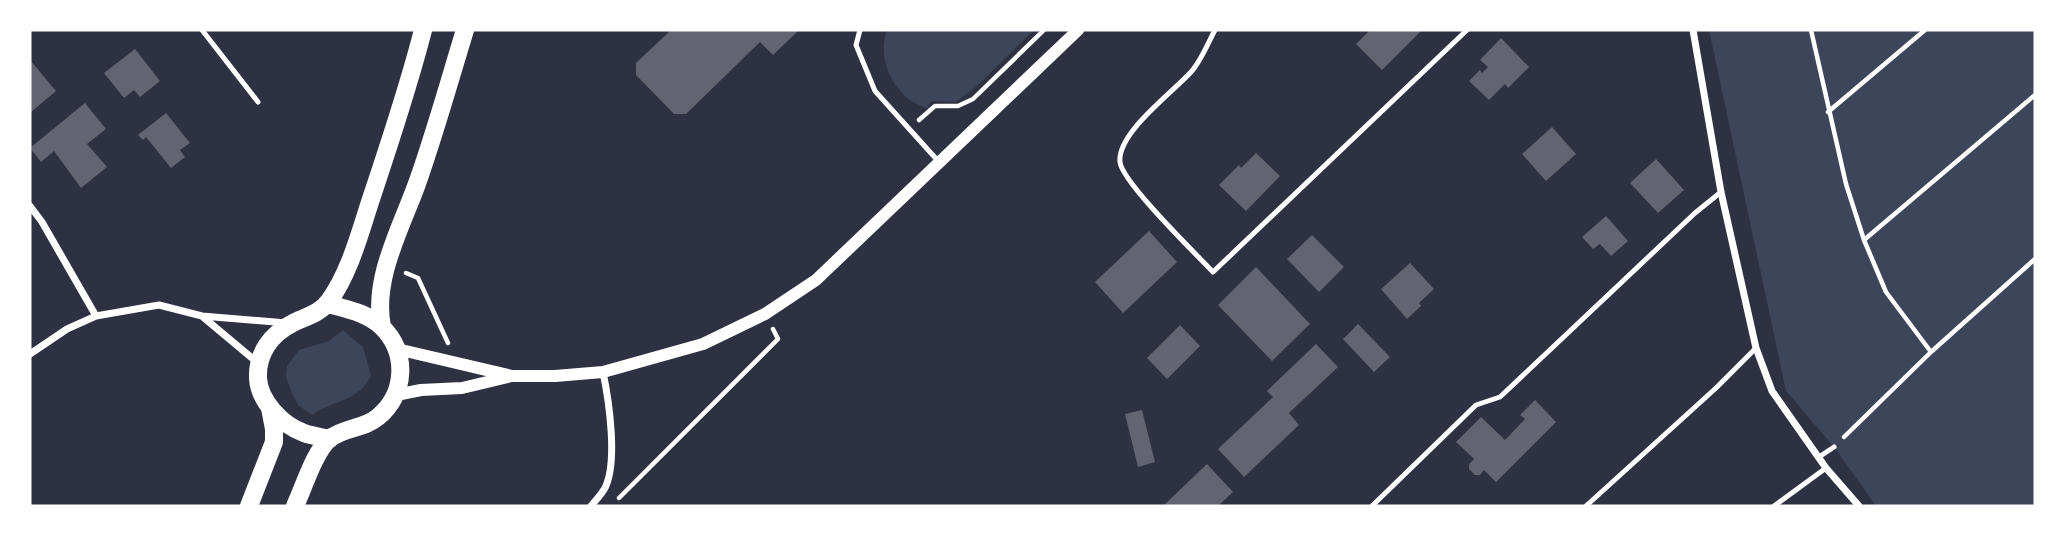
<svg xmlns="http://www.w3.org/2000/svg" width="2065" height="536" font-family="'PT Serif',serif">
<style>
.green{fill:#3c4559}
.building{fill:#626471}
.lines{fill:none;stroke-linecap:round;stroke-linejoin:round}
.path{stroke:#fff;stroke-width:4.5}
.service{stroke:#fff;stroke-width:5}
.minor{stroke:#fff;stroke-width:7}
.tertiary{stroke:#fff;stroke-width:12}
.primary{stroke:#fff;stroke-width:18}
</style>
<rect width="100%" height="100%" fill="#2d3142"/>
<!-- green -->
<path class="green" d="M887 30H1034L977 86 956 102 931 101 927 109C920 105 912 102 907 98 888 81 878 53 887 30Z
M1709 30H2035V506H1876L1834 447 1786 391Z
M343 330 363 347 371 376C357 403 334 399 312 415L298 405 293 396 286 377 287 366 299 350 329 341Z"/>
<!-- building -->
<path class="building" d="M671 30H799L773 55 760 42 686 114H674L636 75V63Z
M1370 30H1422L1382 70 1356 44Z
M1501 38 1529 67 1508 88 1505 84 1489 100 1469 81 1480 70 1482 73 1488 67 1480 60Z
M135 49 160 81 140 97 134 90 124 98 104 73Z
M30 60 56 91 30 113Z
M85 103 106 129 87 144 107 167 81 188 54 151 41 162 30 148Z
M166 113 190 143 180 150 185 157 171 168 146 137 143 140 138 135Z
M1552 127 1576 154 1546 181 1522 154Z
M1256 153 1280 176 1246 211 1219 185 1239 165 1241 168Z
M1656 159 1684 190 1658 213 1630 183Z
M1606 216 1628 241 1611 256 1600 244 1593 249 1582 237Z
M1149 231 1177 262 1123 313 1095 282Z
M1312 235 1344 267 1319 292 1287 259Z
M1410 263 1434 289 1419 303 1421 306 1407 319 1381 289Z
M1256 267 1310 324 1272 361 1218 305Z
M1358 324 1390 357 1374 372 1343 339Z
M1180 325 1200 346 1167 379 1147 358Z
M1316 344 1338 367 1289 413 1299 425 1244 477 1218 449 1273 397 1267 391Z
M1535 400 1556 422 1496 482 1484 470 1480 475H1475L1469 469V464L1474 459 1456 442 1481 417 1505 440 1525 419 1520 415Z
M1142 410 1155 462 1138 467 1125 414Z
M1207 464 1233 492 1218 506H1163Z"/>
<g class="lines">
<!-- path -->
<path class="path" d="M1811 30 1846 184 1864 240 1886 292 1931 352
M1828 112 1925 30
M919 120 935 106H958L973 99 1044 30
M1864 240 2035 95
M406 273 418 278 448 343
M1844 437 1931 352 2035 259
M619 498 778 339 773 329"/>
<!-- service -->
<path class="service" d="M202 30 258 102
M860 30 856 45 875 91 939 162
M1215 30C1208 43 1201 61 1191 72 1172 93 1117 133 1120 162 1122 182 1196 254 1213 272L1467 30
M1819 457 1834 447
M1372 506 1476 405 1500 397 1695 213 1721 192
M1586 506 1716 388 1756 348
M1774 506 1826 468"/>
<!-- minor -->
<path class="minor" d="M1693 30 1721 192 1756 348 1772 391 1826 468 1859 506
M30 206 42 222 96 316
M203 317 258 363
M30 354 67 329 96 316 159 305 202 316 287 323
M591 506C595 501 601 495 605 488 618 462 609 401 603 372"/>
<!-- tertiary -->
<path class="tertiary" d="M397 349 512 376H555L603 372 703 344 765 314 816 280 1078 30
M396 395 421 390 462 388 508 377"/>
<!-- primary -->
<path class="primary" d="M382 327C372 277 403 225 419 178 436 129 450 79 465 30
M330 439C321 437 312 436 304 433 282 425 259 401 258 378 257 353 271 334 293 323 305 317 321 313 329 301 351 271 361 228 373 193 391 139 409 85 423 30
M249 506 274 442V429L270 408
M295 506C304 487 314 453 329 439 344 427 364 429 378 417 406 394 408 353 382 327 368 313 346 309 328 304"/>
</g>
<!-- border -->
<rect width="2065" height="536" fill="none" stroke="#ffffff" stroke-width="63"/>
</svg>
